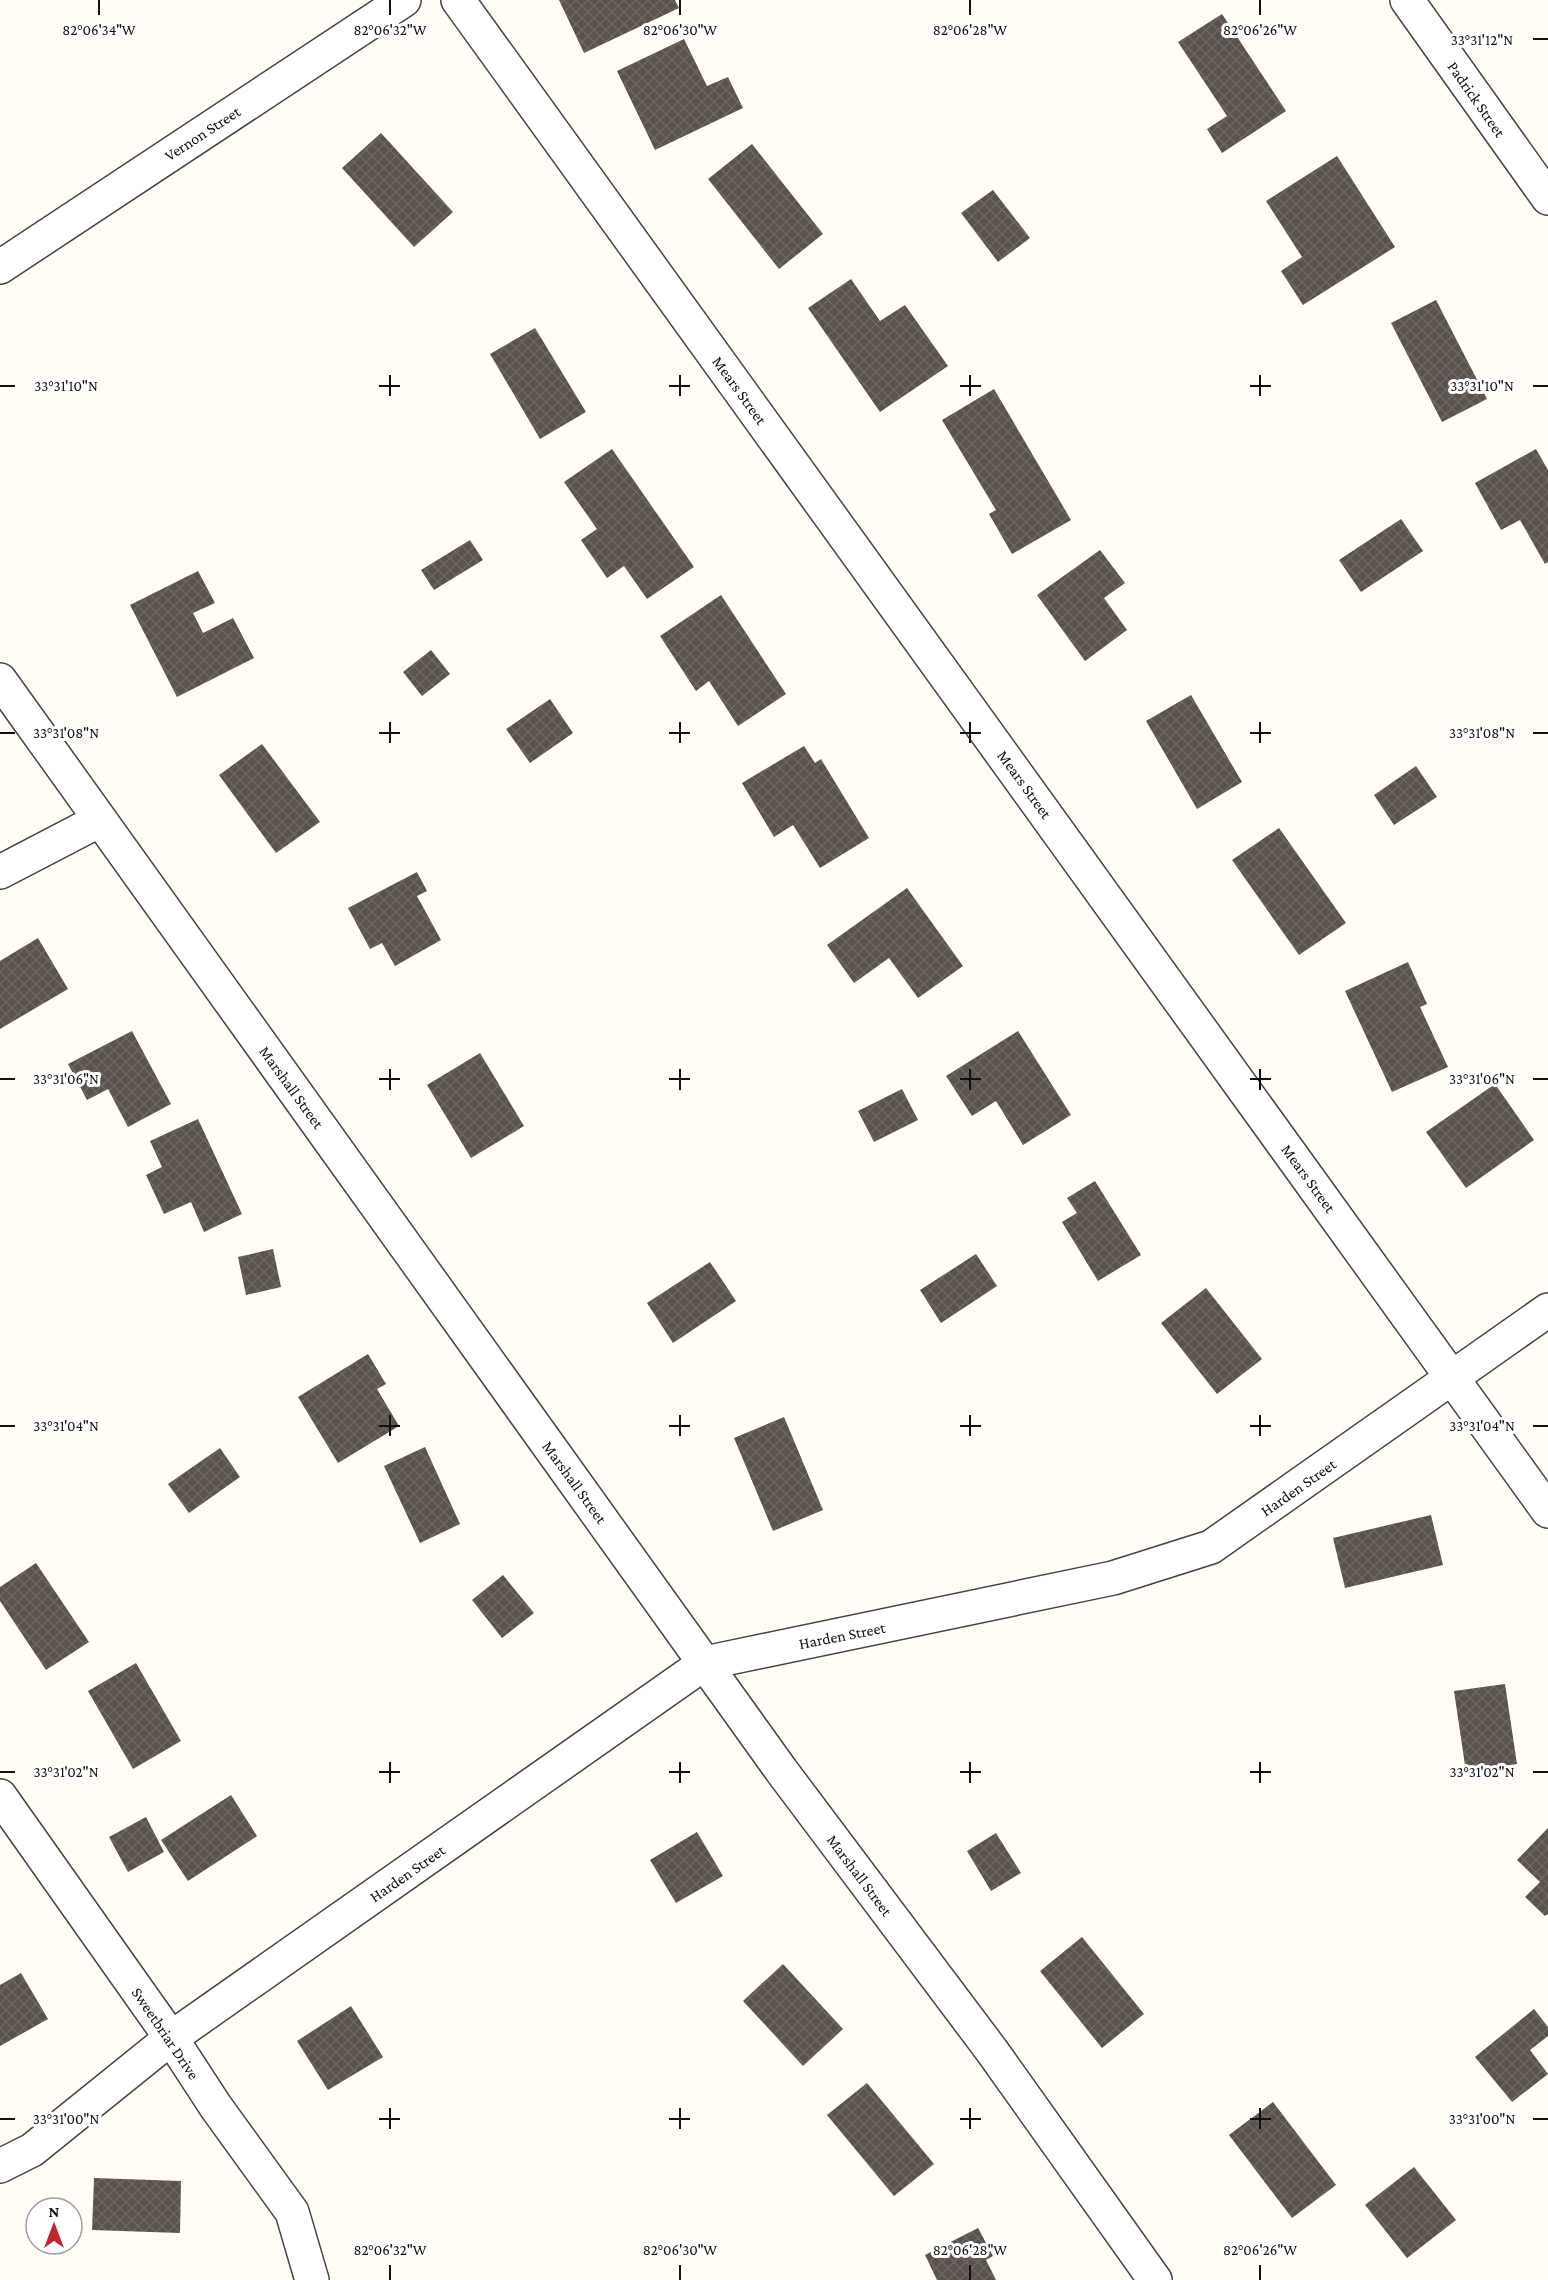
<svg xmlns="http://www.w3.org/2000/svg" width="1548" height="2280" font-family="'Crimson Pro',serif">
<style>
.building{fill:url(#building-cross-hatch)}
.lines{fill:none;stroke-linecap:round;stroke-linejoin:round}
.minor-casing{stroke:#444;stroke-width:36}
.minor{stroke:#fff;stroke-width:33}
.ticks{fill:none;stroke:#111;stroke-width:2}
.labels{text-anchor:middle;stroke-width:6;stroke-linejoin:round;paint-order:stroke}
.street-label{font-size:16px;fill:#111;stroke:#fff}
.ticks-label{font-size:15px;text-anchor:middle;fill:#111;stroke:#fff;stroke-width:6;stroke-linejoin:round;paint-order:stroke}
</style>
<defs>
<pattern id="building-cross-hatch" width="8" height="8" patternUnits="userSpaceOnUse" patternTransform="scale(1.5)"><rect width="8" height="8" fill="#5a524d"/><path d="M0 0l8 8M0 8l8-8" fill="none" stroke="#6d6662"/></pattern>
</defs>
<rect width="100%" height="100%" fill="#fffdf5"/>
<!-- building -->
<path class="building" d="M559 0H675L679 8 584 53Z
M1222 14 1286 111 1222 153 1207 129 1227 116 1178 42Z
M684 39 707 86 728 77 743 108 655 150 617 71Z
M381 133 453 212 414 247 342 168Z
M752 144 823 234 779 269 708 179Z
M1337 156 1395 247 1303 305 1281 271 1302 257 1266 201Z
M993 190 1030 238 998 262 961 213Z
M851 279 880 321 905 305 948 366 880 412 808 308Z
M1436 300 1487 399 1442 422 1391 323Z
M535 328 586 412 540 439 490 354Z
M994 389 1071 520 1012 554 989 514 996 510 942 420Z
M612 449 694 567 647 599 624 566 607 578 581 540 597 529 564 482Z
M1536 449 1548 470V562L1545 564 1520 520 1501 530 1475 483Z
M1401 519 1423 551 1361 592 1339 560Z
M470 540 483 560 434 590 421 570Z
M1100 550 1125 583 1104 598 1127 630 1085 661 1037 595Z
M198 571 215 603 193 613 203 633 233 618 254 658 177 697 130 605Z
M721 595 786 694 738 726 709 681 696 691 660 636Z
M431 650 450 674 422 696 403 672Z
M1191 695 1242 782 1197 809 1146 721Z
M550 699 573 733 530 763 506 729Z
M262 744 320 822 276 853 219 775Z
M804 746 815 763 821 759 869 838 820 868 793 825 774 837 742 783Z
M1416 766 1437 797 1394 825 1374 795Z
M1279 828 1346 923 1299 955 1232 860Z
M417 872 427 891 417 896 441 940 395 966 382 943 370 949 348 908Z
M907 888 963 966 918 998 889 958 854 983 827 945Z
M38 938 68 989 0 1029V961Z
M1408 962 1427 1004 1420 1007 1448 1067 1392 1092 1345 991Z
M132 1031 171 1104 128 1127 108 1089 87 1100 68 1064Z
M1018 1031 1071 1115 1023 1145 996 1101 972 1116 946 1076Z
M480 1053 524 1126 471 1158 427 1085Z
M1495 1084 1534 1140 1466 1188 1426 1132Z
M902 1089 918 1120 874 1142 858 1111Z
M198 1119 242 1214 204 1232 191 1202 164 1214 146 1175 162 1167 150 1141Z
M1095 1181 1141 1255 1098 1281 1062 1222 1077 1213 1067 1198Z
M273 1249 281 1287 246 1295 238 1257Z
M976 1254 997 1286 941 1323 920 1290Z
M710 1262 736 1301 673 1343 647 1303Z
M1206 1288 1262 1359 1217 1394 1161 1323Z
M368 1354 386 1384 377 1389 399 1426 338 1463 298 1397Z
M784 1417 823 1510 773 1531 734 1438Z
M425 1447 460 1524 420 1543 384 1466Z
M220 1448 240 1477 189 1513 168 1484Z
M1431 1515 1443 1565 1345 1588 1333 1538Z
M36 1563 89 1642 46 1670 0 1601V1587Z
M503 1575 534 1613 502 1638 472 1600Z
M136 1663 181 1741 133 1769 88 1691Z
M1505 1684 1517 1764 1466 1772 1454 1691Z
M231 1795 257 1836 188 1881 161 1840Z
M146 1817 164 1852 128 1872 109 1837Z
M1548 1828V1914L1545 1916 1525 1897 1540 1882 1517 1860Z
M697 1832 723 1876 676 1903 650 1860Z
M996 1833 1021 1873 991 1891 967 1851Z
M1082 1937 1144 2014 1102 2048 1040 1971Z
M783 1964 843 2029 803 2066 743 2001Z
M21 1973 48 2019 0 2046V1985Z
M351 2006 383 2057 328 2090 297 2041Z
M1534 2009 1548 2027V2036L1530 2050 1548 2074 1512 2102 1475 2057Z
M867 2083 934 2164 894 2196 827 2115Z
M1273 2102 1336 2185 1292 2218 1229 2135Z
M1414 2167 1456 2220 1407 2258 1365 2205Z
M94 2178 181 2181 180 2233 92 2230Z
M978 2228 993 2256 986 2260 996 2280H937L925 2255Z"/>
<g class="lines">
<defs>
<path id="minor" d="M458 0 1548 1511
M1407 0 1548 198
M0 267 404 0
M0 680 781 1770 992 2051 1155 2280
M0 872 100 820
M0 1796 171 2038 216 2107 292 2212 312 2280
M0 2166 32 2150 171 2038 705 1663 1113 1578 1211 1547 1548 1310"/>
</defs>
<!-- minor casing -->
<use href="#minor" class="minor-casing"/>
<!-- minor -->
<use href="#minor" class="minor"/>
</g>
<!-- ticks -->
<path class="ticks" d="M99 0V15M390 0V15M680 0V15M970 0V15M1260 0V15M1533 39H1548M390 375V396M680 375V396M970 375V396M1260 375V396M0 386H15M379 386H400M669 386H690M960 386H981M1250 386H1271M1533 386H1548M390 722V743M680 722V743M970 722V743M1260 722V743M0 733H15M379 733H400M669 733H690M960 733H981M1250 733H1271M1533 733H1548M390 1069V1090M680 1069V1090M970 1069V1090M1260 1069V1090M0 1079H15M379 1079H400M669 1079H690M960 1079H981M1250 1079H1271M1533 1079H1548M390 1415V1436M680 1415V1436M970 1415V1436M1260 1415V1436M0 1426H15M379 1426H400M669 1426H690M960 1426H981M1250 1426H1271M1533 1426H1548M390 1762V1783M680 1762V1783M970 1762V1783M1260 1762V1783M0 1772H15M379 1772H400M669 1772H690M960 1772H981M1250 1772H1271M1533 1772H1548M390 2108V2129M680 2108V2129M970 2108V2129M1260 2108V2129M0 2119H15M379 2119H400M669 2119H690M960 2119H981M1250 2119H1271M1533 2119H1548M390 2265V2280M680 2265V2280M970 2265V2280M1260 2265V2280"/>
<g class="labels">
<!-- street labels -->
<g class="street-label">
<text transform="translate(1477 99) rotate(55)" y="6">Padrick Street</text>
<text transform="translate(202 133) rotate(-33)" y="6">Vernon Street</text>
<text transform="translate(740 390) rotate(54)" y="6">Mears Street</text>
<text transform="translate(1025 784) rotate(54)" y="6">Mears Street</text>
<text transform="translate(292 1087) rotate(54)" y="6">Marshall Street</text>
<text transform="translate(1309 1178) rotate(54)" y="6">Mears Street</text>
<text transform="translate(575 1482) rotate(54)" y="6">Marshall Street</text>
<text transform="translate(1298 1487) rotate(-35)" y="6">Harden Street</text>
<text transform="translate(842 1635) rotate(-11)" y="6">Harden Street</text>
<text transform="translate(407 1873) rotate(-35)" y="6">Harden Street</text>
<text transform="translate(860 1875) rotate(53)" y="6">Marshall Street</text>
<text transform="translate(166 2033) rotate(56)" y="6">Sweetbriar Drive</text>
</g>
</g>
<g class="ticks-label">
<text x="99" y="35">82°06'34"W</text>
<text x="390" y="35">82°06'32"W</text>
<text x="680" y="35">82°06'30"W</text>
<text x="970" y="35">82°06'28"W</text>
<text x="1260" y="35">82°06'26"W</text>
<text x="1482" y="45">33°31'12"N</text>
<text x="66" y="391">33°31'10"N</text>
<text x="1482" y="391">33°31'10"N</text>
<text x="66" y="738">33°31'08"N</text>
<text x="1482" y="738">33°31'08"N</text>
<text x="66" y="1084">33°31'06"N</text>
<text x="1482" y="1084">33°31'06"N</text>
<text x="66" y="1431">33°31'04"N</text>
<text x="1482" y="1431">33°31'04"N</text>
<text x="66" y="1777">33°31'02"N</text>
<text x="1482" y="1777">33°31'02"N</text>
<text x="66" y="2124">33°31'00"N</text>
<text x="1482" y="2124">33°31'00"N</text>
<text x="390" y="2255">82°06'32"W</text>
<text x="680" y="2255">82°06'30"W</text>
<text x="970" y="2255">82°06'28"W</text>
<text x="1260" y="2255">82°06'26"W</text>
</g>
<!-- north arrow -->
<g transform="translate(54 2226)"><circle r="28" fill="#ffffff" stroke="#a0a0a0" stroke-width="1.5"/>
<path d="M0-4.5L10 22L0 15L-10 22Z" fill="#c4262e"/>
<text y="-9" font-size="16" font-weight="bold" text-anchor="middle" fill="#111111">N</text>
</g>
</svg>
